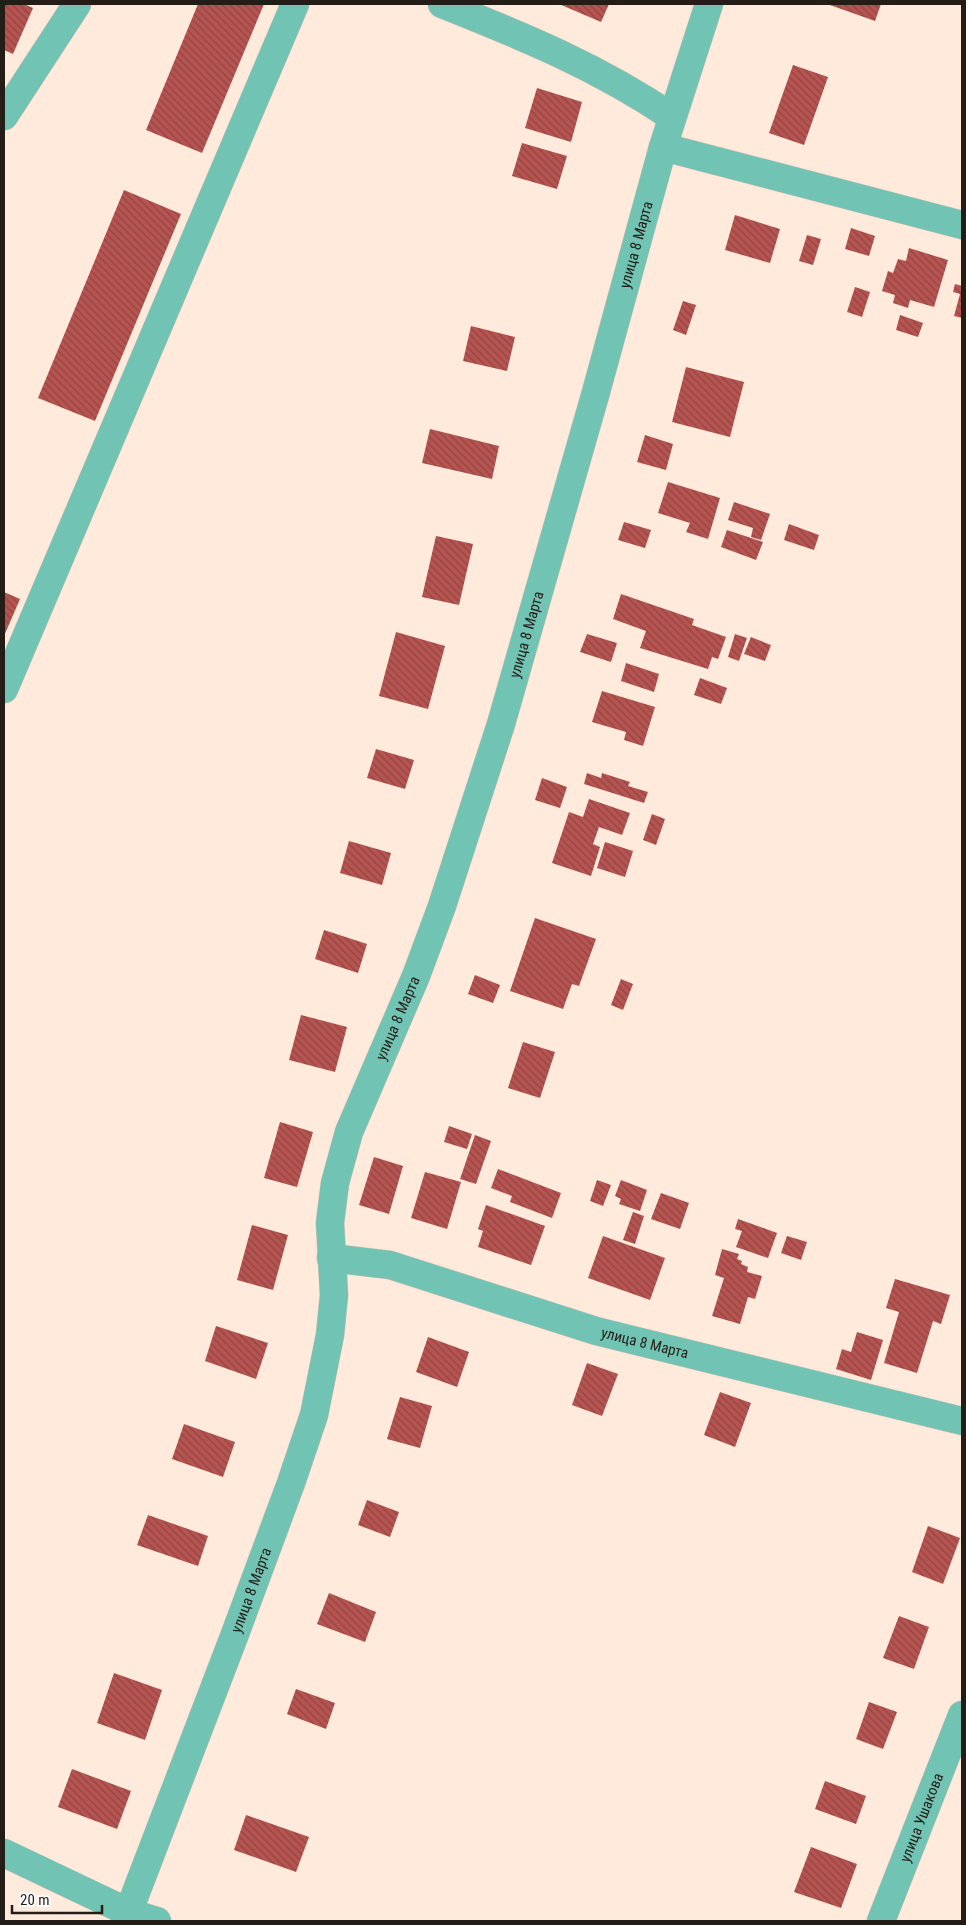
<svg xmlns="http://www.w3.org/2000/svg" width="966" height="1925" font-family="'Roboto Condensed',sans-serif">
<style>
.building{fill:url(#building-back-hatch)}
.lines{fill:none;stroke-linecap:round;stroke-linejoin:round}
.minor-casing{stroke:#d8c5b9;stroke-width:29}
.minor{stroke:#71c3b3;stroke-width:28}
.labels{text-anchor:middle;stroke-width:4;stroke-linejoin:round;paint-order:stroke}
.street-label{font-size:15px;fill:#241d17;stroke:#fcfcfc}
</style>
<defs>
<pattern id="building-back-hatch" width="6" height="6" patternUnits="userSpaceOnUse" patternTransform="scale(1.25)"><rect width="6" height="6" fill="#b55451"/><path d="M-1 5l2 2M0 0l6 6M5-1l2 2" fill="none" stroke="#934542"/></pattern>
</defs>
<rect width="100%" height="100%" fill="#ffeadc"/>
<!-- building -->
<path class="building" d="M4 4H24L33 8 13 54 4 50Z
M198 4H264L202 153 146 130Z
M559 4H609L601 22Z
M827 4H881L875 21Z
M793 65 828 77 804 145 769 133Z
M537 88 582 102 571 142 525 128Z
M522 143 567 156 557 189 512 176Z
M124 190 181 214 95 421 38 398Z
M735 215 780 229 770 263 725 250Z
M851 228 875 236 869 256 845 249Z
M807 235 821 239 813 265 799 261Z
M909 248 948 260 934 307 910 300 908 308 893 303 895 295 882 291 888 271 893 273 898 259 906 261Z
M955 284 962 286V318L954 316 960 294 953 292Z
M855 287 870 292 862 317 847 312Z
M683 301 696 305 686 335 673 330Z
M900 315 923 323 918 337 896 330Z
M471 326 515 337 507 371 463 361Z
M686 367 744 382 730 437 672 422Z
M430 429 499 446 492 479 422 463Z
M645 435 673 444 666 470 637 462Z
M668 482 720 498 708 539 686 532 690 523 658 513Z
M734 502 770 514 761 540 751 537 753 528 728 520Z
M624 522 651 530 645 548 618 540Z
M789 524 819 535 814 550 784 540Z
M727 530 763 542 756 560 721 547Z
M436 536 473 544 459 605 422 597Z
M4 592 20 599 4 636Z
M621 594 694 619 692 625 726 637 718 659 712 657 708 669 640 648 646 631 613 619Z
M396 632 445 646 428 709 379 696Z
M587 634 617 643 611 662 580 652Z
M735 634 747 638 739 661 728 657Z
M751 637 771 645 765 661 744 654Z
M626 663 659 674 654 692 621 681Z
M700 678 727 688 721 704 694 695Z
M602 691 655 707 643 746 624 740 626 732 592 722Z
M376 749 414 760 405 789 367 778Z
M587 773 601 778 602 773 630 782 628 786 648 792 644 803 584 784Z
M542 778 567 787 560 808 535 800Z
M589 799 630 813 622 835 599 827 593 844 600 847 591 876 552 863 569 812 583 817Z
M652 814 665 819 656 845 643 840Z
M349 841 391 853 382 885 340 873Z
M605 842 633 851 625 877 597 868Z
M535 918 596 939 579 986 572 984 563 1009 510 991Z
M324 930 367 944 358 973 315 959Z
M475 975 500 985 493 1003 468 994Z
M621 979 633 984 623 1010 611 1005Z
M301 1015 347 1027 335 1072 289 1060Z
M523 1042 555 1052 540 1098 508 1088Z
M280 1122 313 1132 297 1187 264 1178Z
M449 1126 472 1134 467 1149 444 1142Z
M475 1135 491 1141 476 1184 460 1179Z
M374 1157 403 1166 389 1214 359 1205Z
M498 1169 561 1193 552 1218 510 1202 512 1196 491 1188Z
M425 1172 461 1182 447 1229 411 1218Z
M597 1180 611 1185 603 1206 590 1201Z
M621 1180 647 1190 640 1211 619 1204 621 1199 615 1196Z
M661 1193 689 1203 680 1229 651 1219Z
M486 1205 545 1226 531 1265 478 1247 483 1231 478 1229Z
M633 1212 644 1216 635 1244 623 1240Z
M738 1219 777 1233 768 1258 736 1247 742 1231 735 1229Z
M252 1225 288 1235 273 1290 237 1280Z
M603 1236 665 1258 650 1300 588 1278Z
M787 1236 807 1242 801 1260 781 1253Z
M722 1249 739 1254 737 1259 742 1261 741 1264 748 1267 747 1272 762 1276 755 1299 748 1297 740 1324 712 1316 724 1278 715 1275Z
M895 1279 950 1295 941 1324 933 1321 917 1373 884 1363 899 1312 886 1308Z
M216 1326 268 1343 256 1379 205 1361Z
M857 1332 883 1340 871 1380 836 1369 842 1349 851 1352Z
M428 1337 469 1352 457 1387 416 1372Z
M587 1363 618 1374 602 1416 572 1405Z
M720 1392 751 1403 735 1447 704 1435Z
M400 1397 432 1406 420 1448 387 1439Z
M184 1424 235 1442 223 1477 172 1459Z
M367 1500 399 1512 390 1537 358 1525Z
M148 1515 208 1536 198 1566 137 1545Z
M928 1526 960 1538 943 1584 912 1572Z
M329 1593 376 1612 365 1642 317 1624Z
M899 1616 929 1627 914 1669 883 1658Z
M114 1673 162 1690 145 1740 97 1723Z
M296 1689 335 1703 326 1729 287 1714Z
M869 1702 897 1712 883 1749 856 1739Z
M72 1769 131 1791 117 1829 58 1807Z
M825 1781 866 1796 856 1824 815 1809Z
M246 1815 309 1837 296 1872 234 1850Z
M811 1847 857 1864 841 1908 794 1892Z"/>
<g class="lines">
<defs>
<g id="minor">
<path d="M442 4C525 37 598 67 672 117"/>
<path d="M4 116 77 4"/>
<path d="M663 147 962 225"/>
<path d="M4 689 295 4"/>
<path id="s1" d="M331 1258 390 1265 596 1331 962 1421"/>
<path d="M4 1853 128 1912 157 1921"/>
<path id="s2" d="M125 1921 235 1634 291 1483 314 1415 330 1335 334 1295 330 1223 335 1183 349 1132 416 976 442 906 501 724 596 392 663 147 709 4"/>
<path id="s3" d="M881 1921 962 1715"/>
</g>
</defs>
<!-- minor casing -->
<use href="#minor" class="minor-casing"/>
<!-- minor -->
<use href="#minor" class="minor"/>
</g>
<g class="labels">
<!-- street labels -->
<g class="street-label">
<text dy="5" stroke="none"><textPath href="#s2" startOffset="1761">улица 8 Марта</textPath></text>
<text dy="5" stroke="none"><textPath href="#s2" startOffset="1356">улица 8 Марта</textPath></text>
<text dy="5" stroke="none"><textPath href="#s2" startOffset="951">улица 8 Марта</textPath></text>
<text dy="5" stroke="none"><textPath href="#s1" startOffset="326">улица 8 Марта</textPath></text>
<text dy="5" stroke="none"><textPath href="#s2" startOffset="354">улица 8 Марта</textPath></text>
<text dy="5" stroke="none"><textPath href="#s3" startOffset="111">улица Ушакова</textPath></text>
</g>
</g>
<!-- border -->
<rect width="966" height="1925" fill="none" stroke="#241d17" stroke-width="10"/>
<!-- scale -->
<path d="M12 1905v8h90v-8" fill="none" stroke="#241d17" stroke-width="2.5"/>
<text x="20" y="1905" font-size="15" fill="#241d17" stroke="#fcfcfc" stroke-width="4" paint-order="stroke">20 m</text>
</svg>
